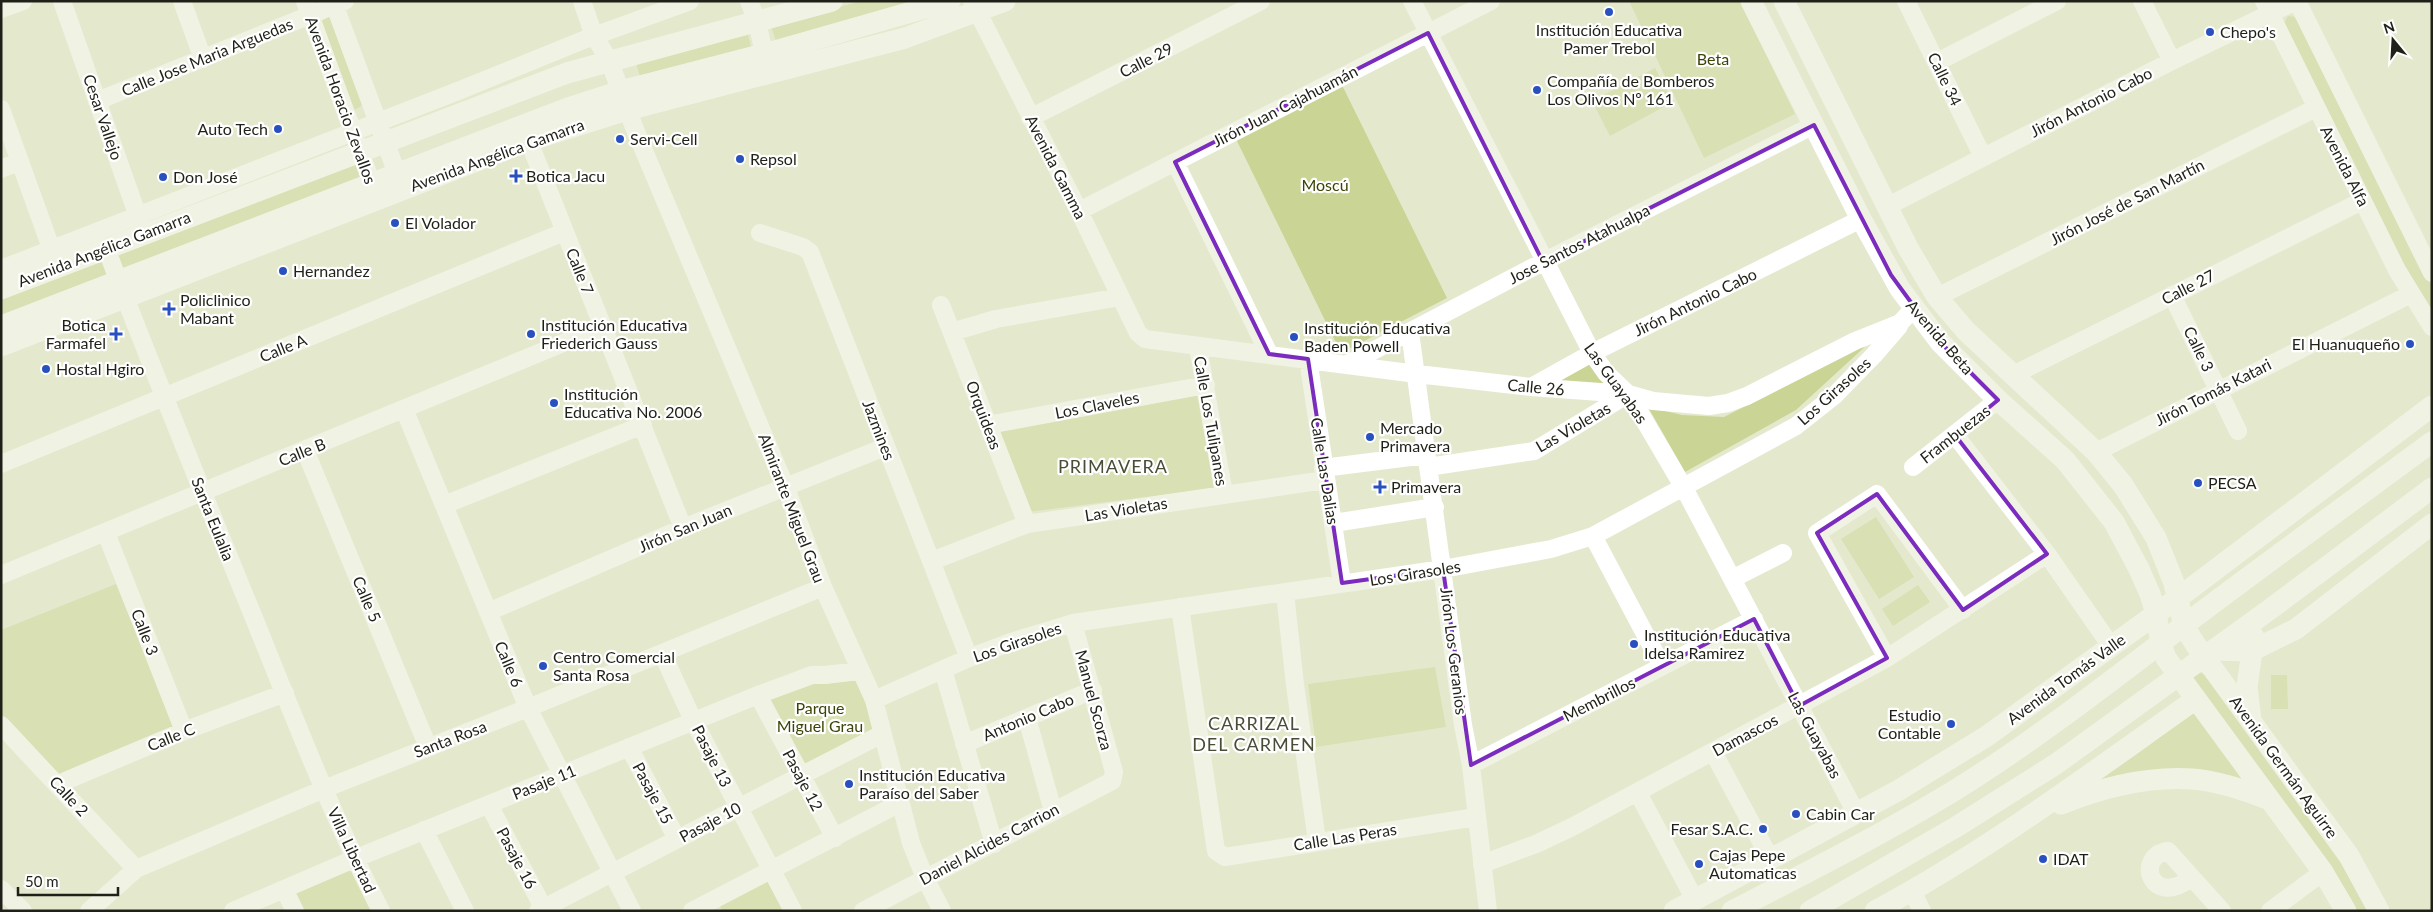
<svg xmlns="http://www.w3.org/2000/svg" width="2433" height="912" font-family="Lato,sans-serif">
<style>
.green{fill:#cad495}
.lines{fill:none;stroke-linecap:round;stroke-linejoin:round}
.minor{stroke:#fff;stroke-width:18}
.major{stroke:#fff;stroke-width:21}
.marked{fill:none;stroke:#7b2cbf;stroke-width:4;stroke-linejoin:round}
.poi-dot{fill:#2850bf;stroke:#fff;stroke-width:2}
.labels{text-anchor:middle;stroke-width:4.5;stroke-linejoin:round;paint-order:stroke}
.poi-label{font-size:16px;fill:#1f2017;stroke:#fff;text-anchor:start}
.street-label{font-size:16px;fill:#1f2017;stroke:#fff}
.park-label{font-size:16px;fill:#3d4306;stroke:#fff}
.neighbourhood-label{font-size:18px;letter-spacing:1px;fill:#494d37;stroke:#fff}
</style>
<rect width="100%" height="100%" fill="#e4e9ce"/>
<!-- green -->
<path class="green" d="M861 1H915L776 41 771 26Z
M1629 1H1740L1795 114 1704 158Z
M329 16 334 19 363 103 360 107 354 110 319 23Z
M2288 16 2295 17 2299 23 2432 284V316L2415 292 2283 25Z
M748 35 752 51 641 80 636 63Z
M1655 68 1673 102 1610 136 1592 101Z
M1341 83 1447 298 1341 353 1235 137Z
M353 160 358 164 361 179 121 272 113 253Z
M103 257 110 277 1 319V297Z
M1869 343 1796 410 1685 472 1648 407 1682 415 1724 417Z
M1592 361 1614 391 1552 381Z
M1199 395 1216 488 1028 512 998 432 1039 421Z
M1876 517 1914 577 1879 599 1841 539Z
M116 584 174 723 173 728 60 776 1 718V630Z
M1918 585 1930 602 1893 626 1882 609Z
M1435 667 1446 727 1316 747 1308 684Z
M2199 672 2205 675 2332 846 2371 911H2355L2192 676Z
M856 675 877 732 802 769 766 695 801 680Z
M2271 675H2287L2288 709H2271Z
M2188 713 2196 714 2248 782 2088 786Z
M351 864 375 911H300L289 890Z
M768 877 786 911H722L719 904Z"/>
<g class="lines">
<!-- minor -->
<path class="minor" d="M62 1 141 225
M182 1 203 59
M305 1 376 195
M333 1 402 187
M582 1 594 36 609 60 634 127 785 486 823 587 874 700 911 843 925 878 942 911
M749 1 757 22 767 66
M972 1 1079 211 1138 333 1145 339 1417 374 1531 387 1628 394 1653 401 1709 406 1728 403 1747 396 1855 341 1900 323 1913 309
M1412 1 1592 353 1606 373 1628 394 1640 413 1684 488 1856 813
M1906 1 1983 157
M2142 1 2172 61
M2264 1 2397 270 2432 327
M2297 1 2432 273
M1 9 23 1
M1937 62 2057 1
M97 101 345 1
M1 109 55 259
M1030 118 1261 1
M524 129 683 528
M1175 162 1269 354
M1 169 20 161
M1888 206 2172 61 2296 1
M1079 211 1491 1
M760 233 803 247 810 252 969 658
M106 248C154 374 205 498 256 623 295 720 333 818 381 911
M1 269 458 91 586 39 690 1
M2172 295 2238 431
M1937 297 2316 108
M941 305 1027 524
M952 332 996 319 1120 297
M1410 332 1463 725 1471 765 1488 911
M1198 347 1224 494
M1308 359 1342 583
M1346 365 1543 262 1814 125
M2013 375 2362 201
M1531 387 1592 353 1861 219
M404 409 528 708 632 911
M988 425 1206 385
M1955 435 2047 554 2111 646
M305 450 428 747
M2096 452 2411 294
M1 464 564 232
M1428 467 1534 451 1628 394
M1913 467 1998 400
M1323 468 1426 455
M444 505 643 425
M1334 523 1435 507
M106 533 184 731
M1593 536 1662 666
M932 561 1027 524 1325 480
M1 575 602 327
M1732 579 1783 553
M1285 593 1295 685 1317 841
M1180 607 1216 851 1225 857 1476 817
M488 612 683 528 885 447
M662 653 693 720 793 911
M1887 658 1817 533 1877 494 1963 610
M943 670 994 844
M758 695 835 838
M874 700 969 658 1011 642 1073 623 1443 569 1551 549 1593 536 1796 426 1834 396 1874 355 1899 326
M1027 718 1053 811
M1 725 136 869
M964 744 1093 690
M629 747 677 839
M1713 752 1771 860
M1471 765 1754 619
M58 784 184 731 285 693
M1638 793 1695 900
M489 805 545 911
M424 830 465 911
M1482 864 1536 844 1572 827 1887 658 2047 554
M2191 878C2151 909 2134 856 2168 851L2222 911
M1 889 23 911
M284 889 295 911
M1912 891 1922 911
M89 911 136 869 324 789 528 708 823 587
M233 911 354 859 758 695 812 675H825L859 671
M538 911 882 734
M692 911 900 803
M863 911 1112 781 1114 772 1073 623
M2270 911 2323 872"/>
<!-- major -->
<path class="major" d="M1751 1 1861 219 1900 289 1940 342 1998 400 2065 460 2114 522 2139 569 2150 594 2156 613 2161 644 2166 658 2323 872 2346 911
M1784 1 1908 248 1937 297 1966 331 2096 452 2123 485 2156 538 2174 583 2184 626 2197 647 2349 856 2379 911
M1 289 567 73 832 1
M1 326 568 108 621 91 764 54 950 1
M1 346 528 141 627 110 905 38 1005 1
M2213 650 2251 651 2296 629 2432 524
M2251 721 2247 687 2254 637
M2061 804C2101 788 2149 776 2192 779 2219 781 2245 790 2270 800
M1674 911 1899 790 1987 736 2178 598 2432 406
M1732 911C1806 873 1881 835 1952 792 2033 742 2107 684 2183 626 2265 564 2349 503 2432 442
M1810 911 1956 827 2056 764 2269 610 2432 488
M1875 911C1989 850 2091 773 2196 699"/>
</g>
<!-- marked area -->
<path d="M0 0H2433V912H0ZM1428 33 1543 262 1814 125 1891 275 1940 342 1998 400 1955 435 2047 554 1963 610 1877 494 1817 533 1887 658 1799 706 1754 619 1471 765 1443 569 1342 583 1308 359 1269 354 1175 162Z" fill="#e4e9ce" fill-opacity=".55" fill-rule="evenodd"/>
<path class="marked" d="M1428 33 1543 262 1814 125 1891 275 1940 342 1998 400 1955 435 2047 554 1963 610 1877 494 1817 533 1887 658 1799 706 1754 619 1471 765 1443 569 1342 583 1308 359 1269 354 1175 162Z"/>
<!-- markers -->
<g class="poi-dot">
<circle cx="1609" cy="12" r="5"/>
<circle cx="2210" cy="32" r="5"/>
<circle cx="1537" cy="90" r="5"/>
<circle cx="278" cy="129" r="5"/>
<circle cx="620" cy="139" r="5"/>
<circle cx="740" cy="159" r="5"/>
<path d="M513.5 168.5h5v5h5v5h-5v5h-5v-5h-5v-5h5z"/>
<circle cx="163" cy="177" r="5"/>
<circle cx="395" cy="223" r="5"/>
<circle cx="283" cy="271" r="5"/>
<path d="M166.5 301.5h5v5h5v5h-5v5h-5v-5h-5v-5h5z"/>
<path d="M113.5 326.5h5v5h5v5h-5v5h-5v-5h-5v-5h5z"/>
<circle cx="531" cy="334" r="5"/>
<circle cx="1294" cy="337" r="5"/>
<circle cx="2410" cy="344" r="5"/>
<circle cx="46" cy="369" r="5"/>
<circle cx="554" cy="403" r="5"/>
<circle cx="1370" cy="437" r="5"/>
<circle cx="2198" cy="483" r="5"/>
<path d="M1377.5 479.5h5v5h5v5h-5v5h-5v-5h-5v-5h5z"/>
<circle cx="1634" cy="644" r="5"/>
<circle cx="543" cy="666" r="5"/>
<circle cx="1951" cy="724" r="5"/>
<circle cx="849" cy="784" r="5"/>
<circle cx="1796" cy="814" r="5"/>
<circle cx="1763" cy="829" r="5"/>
<circle cx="2043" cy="859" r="5"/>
<circle cx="1699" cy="864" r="5"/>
</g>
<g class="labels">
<!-- poi labels -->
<g class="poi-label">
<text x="1609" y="36" text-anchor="middle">Institución Educativa<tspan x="1609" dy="18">Pamer Trebol</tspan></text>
<text x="2220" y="38">Chepo's</text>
<text x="1547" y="87">Compañía de Bomberos<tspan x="1547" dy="18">Los Olivos Nº 161</tspan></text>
<text x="268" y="135" text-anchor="end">Auto Tech</text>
<text x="630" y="145">Servi-Cell</text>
<text x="750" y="165">Repsol</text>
<text x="526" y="182">Botica Jacu</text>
<text x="173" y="183">Don José</text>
<text x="405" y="229">El Volador</text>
<text x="293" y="277">Hernandez</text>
<text x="180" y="306">Policlinico<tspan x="180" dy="18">Mabant</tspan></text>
<text x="106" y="331" text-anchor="end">Botica<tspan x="106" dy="18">Farmafel</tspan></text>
<text x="541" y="331">Institución Educativa<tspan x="541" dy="18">Friederich Gauss</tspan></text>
<text x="1304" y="334">Institución Educativa<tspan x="1304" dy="18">Baden Powell</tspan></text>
<text x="2400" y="350" text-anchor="end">El Huanuqueño</text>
<text x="56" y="375">Hostal Hgiro</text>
<text x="564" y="400">Institución<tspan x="564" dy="18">Educativa No. 2006</tspan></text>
<text x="1380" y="434">Mercado<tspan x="1380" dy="18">Primavera</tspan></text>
<text x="2208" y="489">PECSA</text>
<text x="1391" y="493">Primavera</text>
<text x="1644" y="641">Institución Educativa<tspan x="1644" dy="18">Idelsa Ramirez</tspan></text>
<text x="553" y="663">Centro Comercial<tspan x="553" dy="18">Santa Rosa</tspan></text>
<text x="1941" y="721" text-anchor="end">Estudio<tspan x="1941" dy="18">Contable</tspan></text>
<text x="859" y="781">Institución Educativa<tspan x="859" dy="18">Paraíso del Saber</tspan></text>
<text x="1806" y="820">Cabin Car</text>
<text x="1753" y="835" text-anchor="end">Fesar S.A.C.</text>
<text x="1709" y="861">Cajas Pepe<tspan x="1709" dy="18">Automaticas</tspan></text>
<text x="2053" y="865">IDAT</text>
</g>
<!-- street labels -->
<g class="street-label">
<text transform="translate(207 57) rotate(-22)" y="6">Calle Jose Maria Arguedas</text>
<text transform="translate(1146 60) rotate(-27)" y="6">Calle 29</text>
<text transform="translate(1945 79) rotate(64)" y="6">Calle 34</text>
<text transform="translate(341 100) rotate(70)" y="6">Avenida Horacio Zevallos</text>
<text transform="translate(2091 102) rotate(-27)" y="6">Jirón Antonio Cabo</text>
<text transform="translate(1285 106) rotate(-27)" y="6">Jirón Juan Cajahuamán</text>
<text transform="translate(103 117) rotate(71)" y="6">Cesar Vallejo</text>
<text transform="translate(497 155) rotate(-20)" y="6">Avenida Angélica Gamarra</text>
<text transform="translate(2345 166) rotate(63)" y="6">Avenida Alfa</text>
<text transform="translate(1056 167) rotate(63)" y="6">Avenida Gamma</text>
<text transform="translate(2127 202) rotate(-27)" y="6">Jirón José de San Martín</text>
<text transform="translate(1579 244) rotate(-27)" y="6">Jose Santos Atahualpa</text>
<text transform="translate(104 249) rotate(-21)" y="6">Avenida Angélica Gamarra</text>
<text transform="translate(580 271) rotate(68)" y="6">Calle 7</text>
<text transform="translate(2188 287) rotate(-27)" y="6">Calle 27</text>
<text transform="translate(1695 302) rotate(-26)" y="6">Jirón Antonio Cabo</text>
<text transform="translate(1940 337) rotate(49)" y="6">Avenida Beta</text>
<text transform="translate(283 348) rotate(-22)" y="6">Calle A</text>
<text transform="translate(2199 349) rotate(64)" y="6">Calle 3</text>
<text transform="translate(1616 383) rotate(54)" y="6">Las Guayabas</text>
<text transform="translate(1536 387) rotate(5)" y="6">Calle 26</text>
<text transform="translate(1834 391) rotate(-42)" y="6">Los Girasoles</text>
<text transform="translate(2213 392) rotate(-27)" y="6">Jirón Tomás Katari</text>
<text transform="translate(1097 405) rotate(-11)" y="6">Los Claveles</text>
<text transform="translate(984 415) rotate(69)" y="6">Orquideas</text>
<text transform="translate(1211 421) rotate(80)" y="6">Calle Los Tulipanes</text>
<text transform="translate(1573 427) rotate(-30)" y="6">Las Violetas</text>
<text transform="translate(879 430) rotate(69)" y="6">Jazmines</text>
<text transform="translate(1955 434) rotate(-38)" y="6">Frambuezas</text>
<text transform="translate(302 452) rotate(-22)" y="6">Calle B</text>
<text transform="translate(1325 471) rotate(81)" y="6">Calle Las Dalias</text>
<text transform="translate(792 508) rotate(69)" y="6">Almirante Miguel Grau</text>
<text transform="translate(1126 509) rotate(-9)" y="6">Las Violetas</text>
<text transform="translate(213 519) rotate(68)" y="6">Santa Eulalia</text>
<text transform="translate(685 528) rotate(-23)" y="6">Jirón San Juan</text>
<text transform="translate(1415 573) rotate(-9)" y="6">Los Girasoles</text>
<text transform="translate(367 599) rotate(67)" y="6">Calle 5</text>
<text transform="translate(145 632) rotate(69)" y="6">Calle 3</text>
<text transform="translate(1017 642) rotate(-19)" y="6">Los Girasoles</text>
<text transform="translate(1454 651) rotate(83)" y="6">Jirón Los Geranios</text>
<text transform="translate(509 664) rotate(67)" y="6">Calle 6</text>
<text transform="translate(2066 679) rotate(-36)" y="6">Avenida Tomás Valle</text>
<text transform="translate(1599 699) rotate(-27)" y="6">Membrillos</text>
<text transform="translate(1094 700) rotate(75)" y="6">Manuel Scorza</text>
<text transform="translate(1028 717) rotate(-23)" y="6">Antonio Cabo</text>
<text transform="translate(1745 735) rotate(-28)" y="6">Damascos</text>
<text transform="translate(1815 735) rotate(62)" y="6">Las Guayabas</text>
<text transform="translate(171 737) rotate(-22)" y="6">Calle C</text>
<text transform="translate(450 739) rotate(-21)" y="6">Santa Rosa</text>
<text transform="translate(712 756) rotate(63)" y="6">Pasaje 13</text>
<text transform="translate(2284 767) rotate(54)" y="6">Avenida Germán Aguirre</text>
<text transform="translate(803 780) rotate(62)" y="6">Pasaje 12</text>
<text transform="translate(544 782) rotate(-22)" y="6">Pasaje 11</text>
<text transform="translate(653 793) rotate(62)" y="6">Pasaje 15</text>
<text transform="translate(69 796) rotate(47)" y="6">Calle 2</text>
<text transform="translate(710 822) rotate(-28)" y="6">Pasaje 10</text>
<text transform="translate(1345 837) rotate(-9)" y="6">Calle Las Peras</text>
<text transform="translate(989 844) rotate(-28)" y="6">Daniel Alcides Carrion</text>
<text transform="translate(352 850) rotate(65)" y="6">Villa Libertad</text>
<text transform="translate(517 858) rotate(62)" y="6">Pasaje 16</text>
</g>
<!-- park labels -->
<g class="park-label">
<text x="1713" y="65">Beta</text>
<text x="1325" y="191">Moscú</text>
<text x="820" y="714">Parque<tspan x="820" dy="18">Miguel Grau</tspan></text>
</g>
<!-- neighbourhood labels -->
<g class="neighbourhood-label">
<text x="1113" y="473">PRIMAVERA</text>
<text x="1254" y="730">CARRIZAL<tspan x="1254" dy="21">DEL CARMEN</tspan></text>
</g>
</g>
<!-- border -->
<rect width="2433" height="912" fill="none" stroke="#1f2017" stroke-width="5"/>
<!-- north arrow -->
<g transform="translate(2393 40) rotate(342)" stroke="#ffffff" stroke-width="4" paint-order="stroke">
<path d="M0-4L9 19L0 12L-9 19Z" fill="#1f2017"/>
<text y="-8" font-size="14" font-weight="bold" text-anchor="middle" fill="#1f2017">N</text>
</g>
<!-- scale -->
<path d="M18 887v8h100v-8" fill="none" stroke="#1f2017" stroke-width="2.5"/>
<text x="25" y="887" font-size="15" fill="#1f2017" stroke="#ffffff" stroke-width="4" paint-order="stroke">50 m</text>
</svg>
